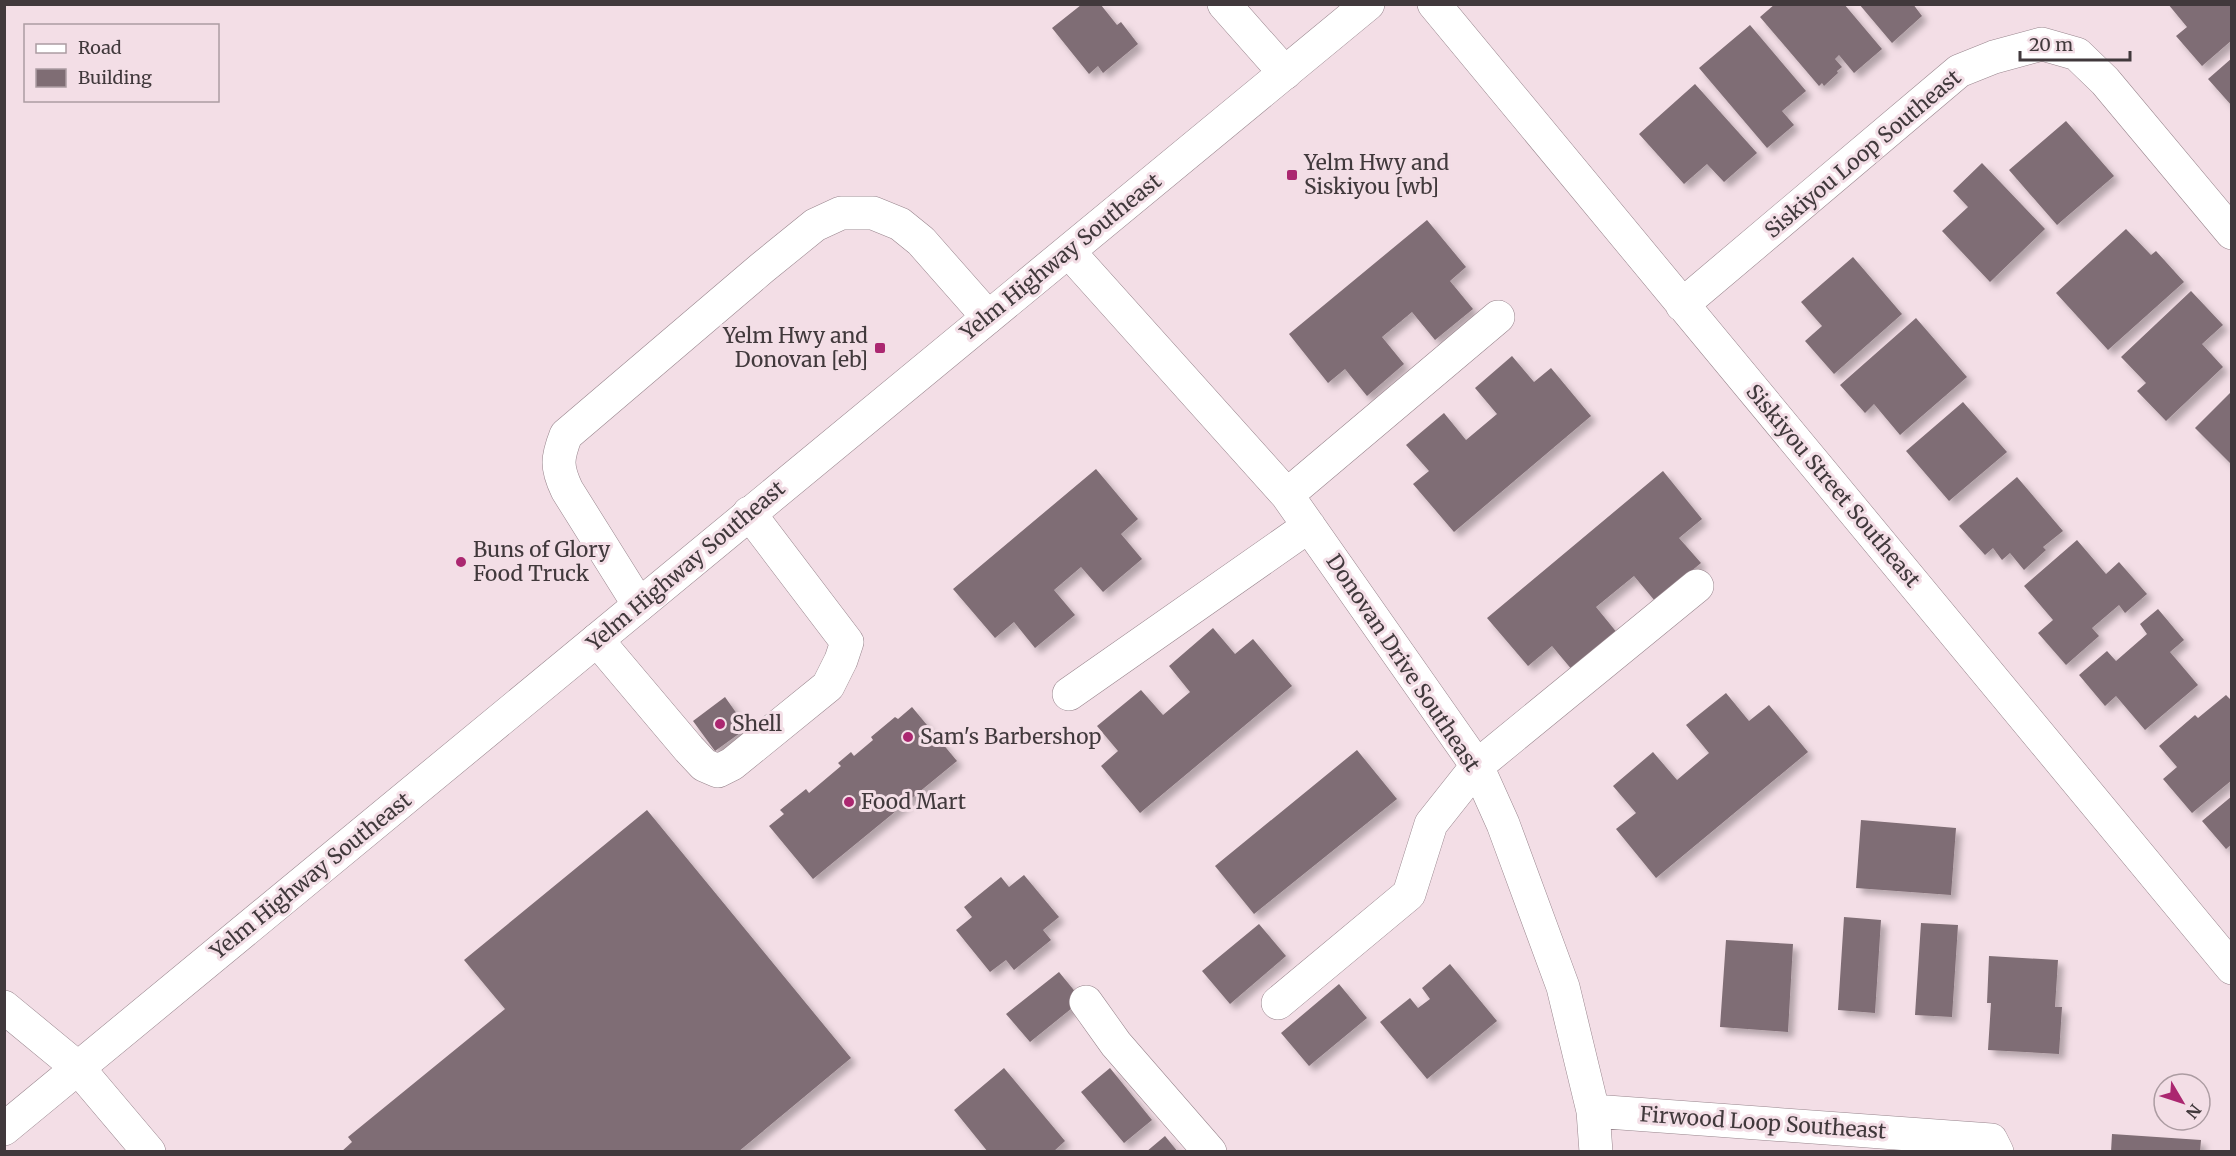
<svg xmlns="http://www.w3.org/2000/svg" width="2236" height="1156" font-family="Merriweather,serif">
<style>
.building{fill:#7f6d74;filter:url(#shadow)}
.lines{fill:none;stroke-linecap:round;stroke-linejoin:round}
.minor-casing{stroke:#98858d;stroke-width:34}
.major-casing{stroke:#98858d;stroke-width:34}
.minor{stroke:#fff;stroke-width:33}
.major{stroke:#fff;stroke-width:33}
.poi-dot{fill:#ab2770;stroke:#f3dee6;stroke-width:2}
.labels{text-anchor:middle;stroke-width:6;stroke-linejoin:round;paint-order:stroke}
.street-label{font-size:21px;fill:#41393c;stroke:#f3dee6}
.poi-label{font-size:21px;fill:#41393c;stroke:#f3dee6;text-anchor:start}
</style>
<defs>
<filter id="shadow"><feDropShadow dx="5.5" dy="5.5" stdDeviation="3" flood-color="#0004"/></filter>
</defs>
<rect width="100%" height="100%" fill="#f3dee6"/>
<!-- building -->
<path class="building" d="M1775 4H1844L1882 49 1854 73 1839 55 1835 59 1842 67 1837 71 1838 73 1824 86 1822 83 1819 86 1760 17Z
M1859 4H1913L1922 16 1892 43Z
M2168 4H2232V40L2202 66 2176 36 2187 27Z
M1081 5H1101L1117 25 1121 22 1138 44 1103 73 1098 66 1089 74 1052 28Z
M1750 25 1806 91 1782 111 1794 125 1767 148 1699 68Z
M2232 58V106L2208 79Z
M1695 84 1757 153 1724 182 1707 164 1684 184 1639 134Z
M2066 121 2114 176 2057 225 2009 170Z
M1982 163 2045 229 1990 282 1942 231 1968 207 1953 191Z
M1427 220 1466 267 1450 281 1473 309 1435 340 1412 312 1382 337 1404 364 1367 396 1345 369 1328 383 1289 334Z
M2126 229 2151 255 2156 251 2184 282 2108 350 2056 293Z
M1853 257 1902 314 1834 374 1805 341 1822 326 1801 302Z
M2191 291 2223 325 2202 344 2223 367 2166 421 2137 391 2146 383 2121 357Z
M1916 318 1967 377 1900 435 1874 404 1865 413 1840 385Z
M1512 356 1534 382 1551 368 1591 416 1454 532 1413 484 1429 471 1406 445 1444 413 1466 440 1497 414 1475 388Z
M2232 391V465L2195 428Z
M1963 402 2007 452 1949 501 1906 451Z
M1096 469 1138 519 1121 534 1142 559 1103 592 1081 567 1054 590 1075 615 1035 648 1014 622 995 638 953 589Z
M1663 471 1702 519 1679 538 1701 563 1655 601 1634 576 1596 607 1618 634 1573 671 1552 646 1528 666 1487 618Z
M2017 477 2063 531 2043 547 2046 550 2024 570 2010 553 2002 560 1993 548 1985 555 1959 526Z
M2077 540 2106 574 2119 562 2147 594 2125 613 2119 605 2092 628 2099 636 2066 665 2038 633 2053 620 2024 586Z
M2158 609 2184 640 2170 652 2198 685 2145 730 2116 696 2105 706 2079 675 2107 651 2116 661 2147 634 2140 624Z
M1213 628 1235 654 1253 639 1292 686 1140 813 1101 766 1118 751 1097 726 1141 690 1163 715 1190 692 1169 666Z
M1726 693 1749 721 1769 705 1808 752 1656 878 1616 829 1636 813 1613 786 1653 752 1677 780 1709 753 1686 725Z
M2226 695 2232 701V780L2192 813 2163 779 2177 767 2159 746 2195 715 2198 718Z
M725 697 747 728 715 751 693 721Z
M912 707 957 761 813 879 769 826 784 814 780 810 806 789 809 793 841 766 838 763 851 752 854 756 873 740 871 737 895 717 898 719Z
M1357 750 1397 799 1254 914 1215 866Z
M2232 796V844L2226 849 2202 821Z
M647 810 851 1058 738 1152H708L707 1150 704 1152H341L352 1142 348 1137 505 1009 464 960Z
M1861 820 1956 828 1951 895 1856 888Z
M1024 875 1059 917 1043 930 1051 940 1014 970 1006 960 990 972 956 930 972 917 964 907 1001 877 1009 887Z
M1844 917 1881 920 1875 1013 1838 1010Z
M1921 923 1958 925 1952 1017 1915 1015Z
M1259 924 1286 956 1230 1004 1202 971Z
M1726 940 1793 944 1788 1032 1720 1027Z
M1989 956 2058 960 2055 1007H2062L2059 1054 1988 1050 1991 1003H1987Z
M1450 964 1497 1021 1427 1079 1380 1022 1410 998 1418 1008 1430 999 1422 988Z
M1059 972 1082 1000 1030 1042 1006 1014Z
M1339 984 1367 1018 1309 1066 1281 1033Z
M1004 1068 1065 1141 1053 1152H988L954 1110Z
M1110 1068 1152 1120 1124 1143 1081 1092Z
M2112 1134 2201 1140 2200 1152H2111Z
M1165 1136 1178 1152H1146Z"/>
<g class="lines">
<defs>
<path id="minor" d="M1224 4 1285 73
M1434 4 2232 968
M1069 252 1287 495 1477 766 1503 824 1563 987 1593 1111 1596 1152
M1682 305 1959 71 1994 57 2042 44 2077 54 2105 81 2232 233
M1287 495 1498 317
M639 605 567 490C556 467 557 458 566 435L762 268 815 225 841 213H873L900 224 921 241 988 317
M597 640 689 749 704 765 718 771 732 764 828 686 841 660 847 642 749 513
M1069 694 1309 526
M1086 1002 1116 1044 1210 1152
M1278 1003 1409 894 1431 824 1477 766 1697 586
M4 1007 78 1068 149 1152
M1593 1111 1991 1140 1997 1152"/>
<path id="major" d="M4 1129 1368 4"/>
</defs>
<!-- minor casing -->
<use href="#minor" class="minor-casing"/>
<!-- major casing -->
<use href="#major" class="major-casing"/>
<!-- minor -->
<use href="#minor" class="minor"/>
<!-- major -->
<use href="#major" class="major"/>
</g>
<!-- markers -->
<g class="poi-dot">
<rect x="1286" y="169" width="12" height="12" rx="3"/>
<rect x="874" y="342" width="12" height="12" rx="3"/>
<circle cx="461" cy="562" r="6"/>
<circle cx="720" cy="724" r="6"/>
<circle cx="908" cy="737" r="6"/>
<circle cx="849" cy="802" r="6"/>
</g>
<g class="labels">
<!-- street labels -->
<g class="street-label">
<text transform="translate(1863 154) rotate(-40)" y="7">Siskiyou Loop Southeast</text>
<text transform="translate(1061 257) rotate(-39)" y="7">Yelm Highway Southeast</text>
<text transform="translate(1833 486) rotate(50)" y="7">Siskiyou Street Southeast</text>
<text transform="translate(686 566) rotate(-40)" y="7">Yelm Highway Southeast</text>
<text transform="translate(1403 663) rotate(56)" y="7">Donovan Drive Southeast</text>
<text transform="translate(311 876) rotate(-39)" y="7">Yelm Highway Southeast</text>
<text transform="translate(1763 1123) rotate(4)" y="7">Firwood Loop Southeast</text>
</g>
<!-- poi labels -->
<g class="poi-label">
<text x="1304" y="170">Yelm Hwy and<tspan x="1304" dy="24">Siskiyou [wb]</tspan></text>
<text x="868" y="343" text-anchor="end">Yelm Hwy and<tspan x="868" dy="24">Donovan [eb]</tspan></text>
<text x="473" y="557">Buns of Glory<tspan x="473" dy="24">Food Truck</tspan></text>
<text x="732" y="731">Shell</text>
<text x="920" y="744">Sam's Barbershop</text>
<text x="861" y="809">Food Mart</text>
</g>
</g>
<!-- border -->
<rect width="2236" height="1156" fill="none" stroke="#41393c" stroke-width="12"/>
<!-- legend -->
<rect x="24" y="24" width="195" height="78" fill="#f3dee6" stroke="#ac9ca2" stroke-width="1.5"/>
<rect x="36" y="44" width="30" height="9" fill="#ffffff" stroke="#ac9ca2" stroke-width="1.5"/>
<text x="78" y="54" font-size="18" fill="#41393c">Road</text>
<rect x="36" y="69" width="30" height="18" fill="#7f6d74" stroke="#ac9ca2" stroke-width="1.5"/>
<text x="78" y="84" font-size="18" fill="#41393c">Building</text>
<!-- north arrow -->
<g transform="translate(2182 1102) rotate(129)"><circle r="28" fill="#f3dee6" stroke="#ac9ca2" stroke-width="1.5"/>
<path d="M0-4.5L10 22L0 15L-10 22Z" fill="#ab2770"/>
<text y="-9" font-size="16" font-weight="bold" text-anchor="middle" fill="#41393c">N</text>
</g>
<!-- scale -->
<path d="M2020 51v9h110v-9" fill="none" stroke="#41393c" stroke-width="3"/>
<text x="2029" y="51" font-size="18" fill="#41393c" stroke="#f3dee6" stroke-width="4.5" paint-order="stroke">20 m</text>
</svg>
